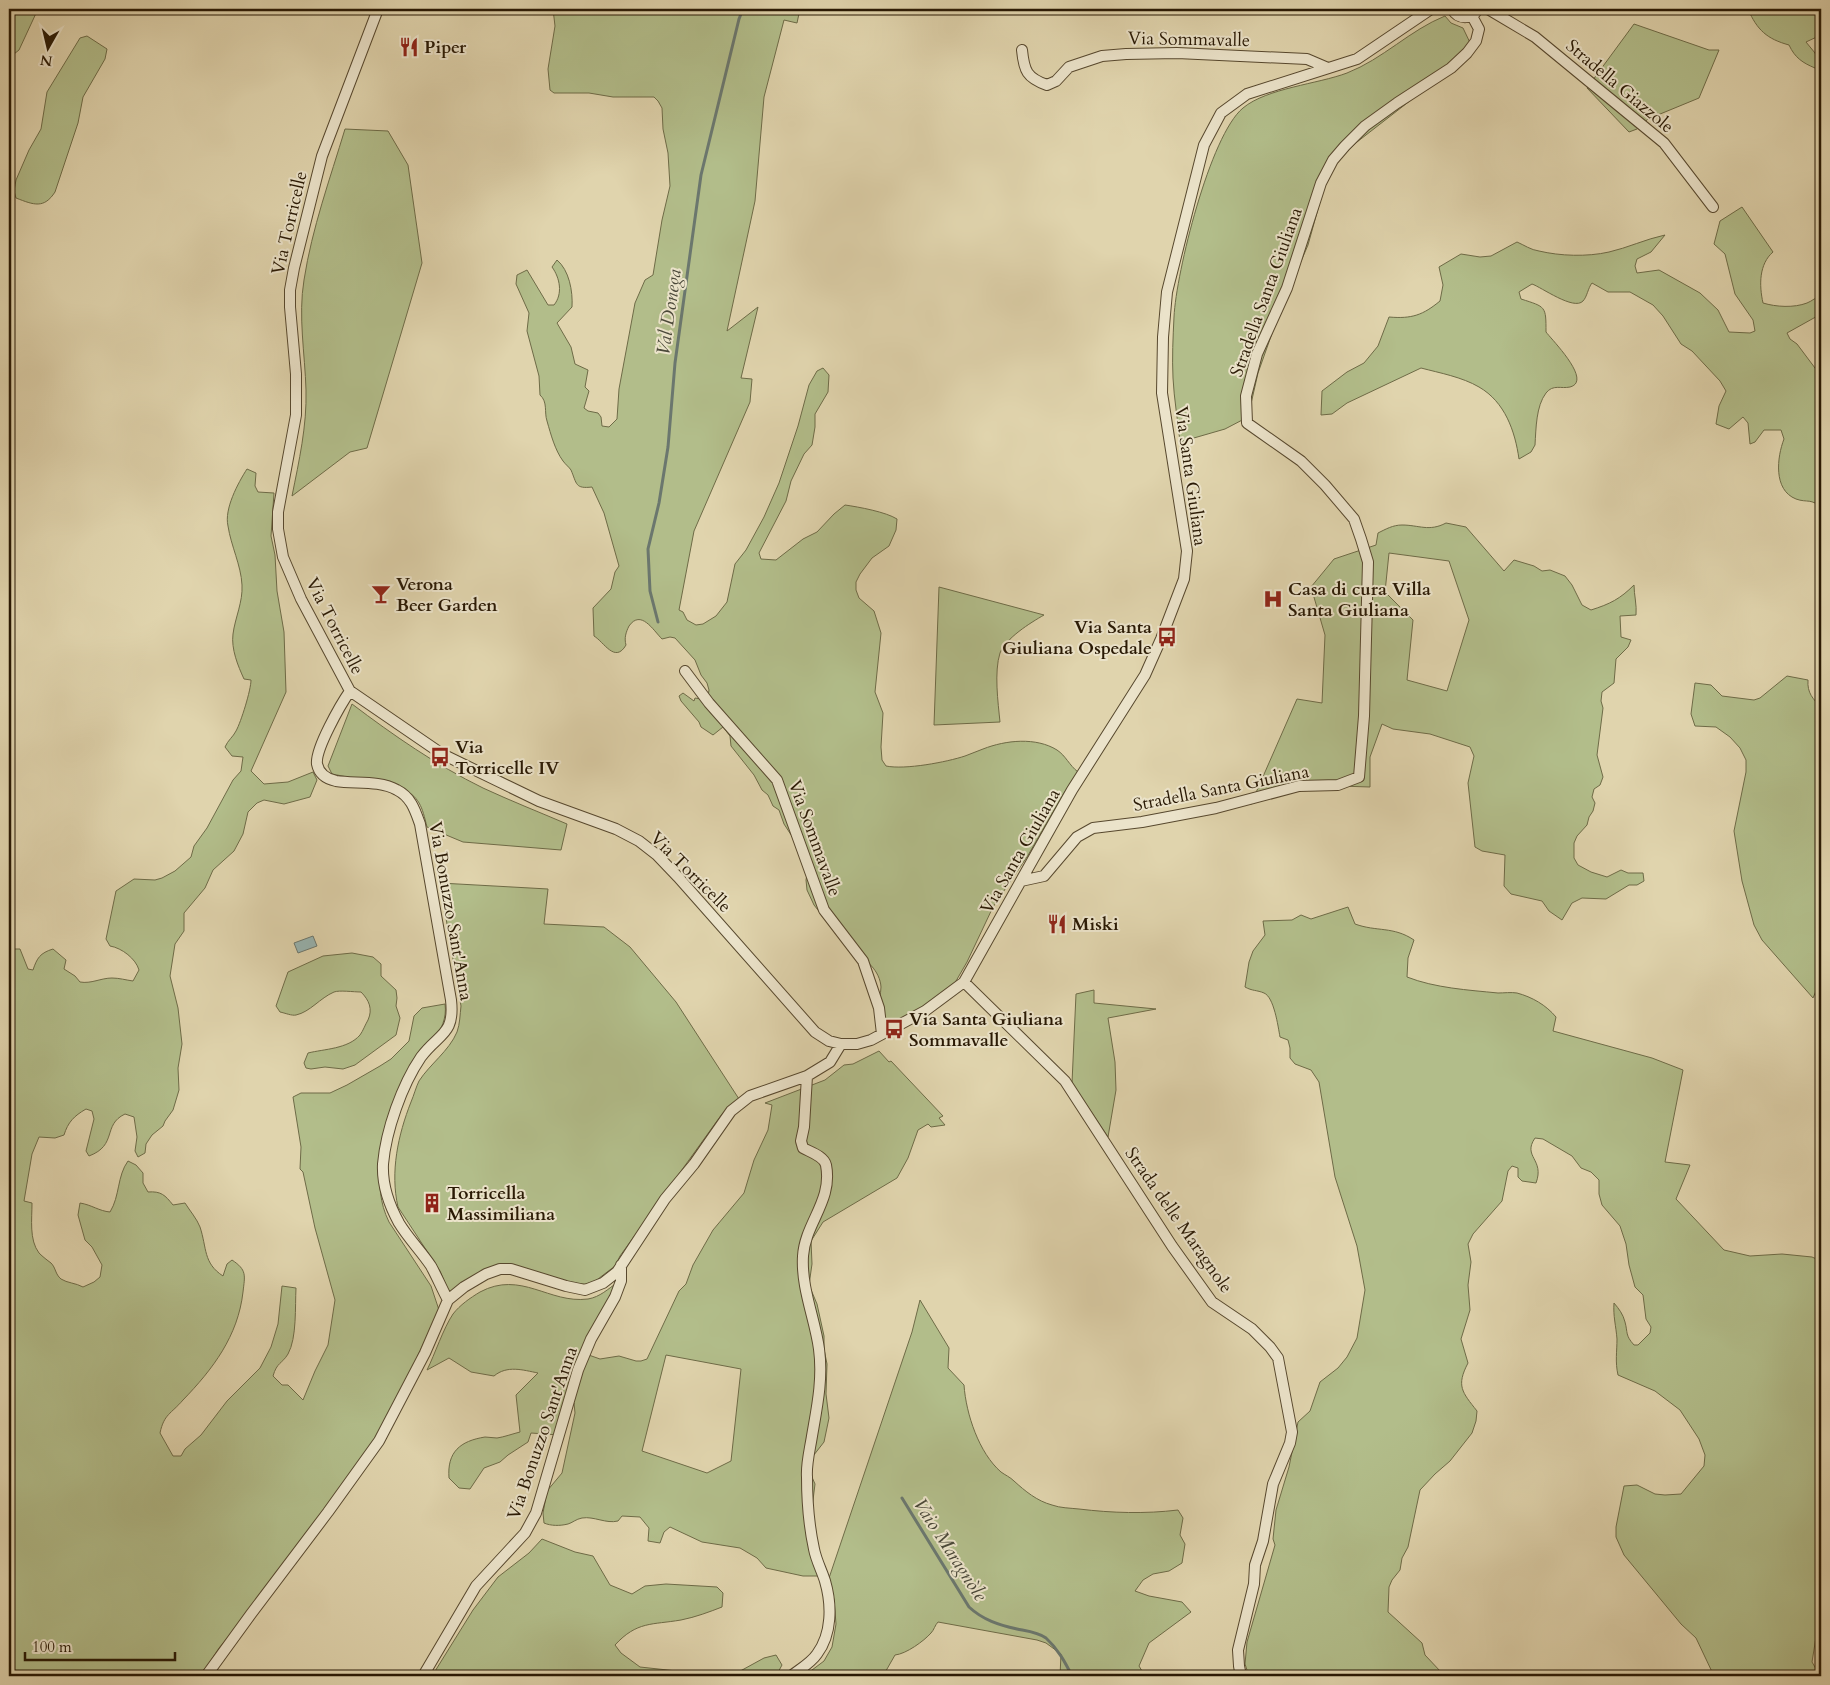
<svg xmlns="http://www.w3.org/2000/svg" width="1830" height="1685" font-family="Cardo,serif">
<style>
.green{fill:#b2bd8a;stroke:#6e6b47;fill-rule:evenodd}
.water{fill:#97b6b4;stroke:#6b776e}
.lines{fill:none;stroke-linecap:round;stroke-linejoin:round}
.stream{stroke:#6b776e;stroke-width:3}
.minor-casing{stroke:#57482e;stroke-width:12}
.minor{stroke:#ebe3ca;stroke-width:10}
.labels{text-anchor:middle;stroke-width:4;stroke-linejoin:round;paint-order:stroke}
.street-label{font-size:18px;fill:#291904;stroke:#ebe3ca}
.poi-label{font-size:18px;font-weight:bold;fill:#291904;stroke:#ebe3ca;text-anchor:start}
.water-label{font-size:19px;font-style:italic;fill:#4a4839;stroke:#ebe3ca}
</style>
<rect width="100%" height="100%" fill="#e0d4ad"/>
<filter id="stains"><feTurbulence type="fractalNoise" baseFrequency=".004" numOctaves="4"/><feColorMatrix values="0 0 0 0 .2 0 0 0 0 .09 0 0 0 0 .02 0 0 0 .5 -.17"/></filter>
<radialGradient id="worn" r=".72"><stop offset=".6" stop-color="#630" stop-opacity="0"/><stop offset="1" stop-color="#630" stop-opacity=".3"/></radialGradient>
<!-- green -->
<path class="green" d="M9 9H38L19 50 9 58Z
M553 9H800L797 23 784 20 764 97 755 201 727 331 758 307 741 378 752 379 750 402 694 531 679 610 683 612 687 620 696 625 703 624 716 616 727 602 735 564 746 550 764 517 779 483 798 426 809 385 817 371 823 368 829 375 828 392 815 414V427L812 445 804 454 791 481 786 501 759 553 761 559 776 560 803 539 817 532 834 514 845 505C859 507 886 512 897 519L896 530 889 546 872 558 860 574 856 582V590L859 598 874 611 881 633 875 692 883 713 881 747 882 760 886 766C905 770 947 762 965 756 971 754 977 751 983 749 1006 740 1036 737 1057 750 1066 756 1069 765 1078 772L1064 793 1027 857 993 907 967 962 956 981 949 990 935 1000 881 1030C880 1023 878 1016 878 1010 878 1002 881 994 881 987 880 971 866 958 852 953L814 905 807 890 806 880 808 868 797 844 784 824 779 810 773 806 768 795 762 790 754 775 731 746 730 736 723 727 713 735 701 727 699 722 681 701 679 696 683 693 694 701 695 698 701 699 708 696 709 690 707 683 701 675 695 660 675 638 670 637 662 639C653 630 641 609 629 626 626 632 624 638 626 645 615 664 604 642 594 636L593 608 611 589 615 572 619 566 604 513 592 487C575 489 577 484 571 470 569 467 566 465 563 461 555 450 551 435 547 421 544 412 548 402 540 395L539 376 527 331 529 313 516 284 517 275 527 270 548 305H554C563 294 560 278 552 267L557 260C569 270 573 291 572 307L557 323 571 347 575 364 588 370 585 387 589 391 584 408 588 411 598 413 601 417 602 426 609 427 617 419 619 389 635 303 645 280 653 275 662 220 670 186 668 153 663 129 662 108 658 101 654 97H613L589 93H554L550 90 548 69 555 26Z
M1748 9H1821V35L1806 42 1815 53 1819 63 1815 68C1803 63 1795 58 1789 45 1767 39 1757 30 1748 9Z
M1445 16 1451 23 1463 28 1474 51 1357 142 1337 161 1326 180 1308 245 1281 308 1258 373 1248 417 1225 429 1180 442C1178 421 1174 399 1173 378 1172 358 1173 337 1174 317 1176 273 1210 135 1243 108 1267 88 1318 84 1347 73 1383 59 1410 30 1445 16Z
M1634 24 1709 50H1719L1699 98 1648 119 1637 129 1629 132 1587 88Z
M87 36 107 49 105 59 83 97 78 123 55 192C44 209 34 205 16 198L14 191 16 180 29 150 41 129 47 92 80 38Z
M345 129 388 131 408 165 422 263 367 448 350 452 292 496C299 461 307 426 306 390 305 354 298 316 304 280 312 228 330 179 345 129Z
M1742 207 1773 252C1759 264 1759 285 1763 303 1776 307 1794 308 1807 303 1812 301 1817 297 1821 294V314L1787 333 1790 339 1797 344 1821 376V508C1812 498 1807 503 1796 499 1773 490 1777 457 1784 439L1781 430H1764L1755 442 1750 444 1748 423 1743 417 1729 429 1716 424 1719 406 1726 391 1720 381 1692 351 1681 344 1663 316 1653 305 1630 292H1608L1592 283C1588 288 1587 297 1583 301 1574 311 1541 287 1532 284L1519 292 1521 299C1546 307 1546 306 1546 332 1552 340 1593 381 1570 387 1561 389 1553 384 1546 393 1536 406 1536 429 1535 445L1531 452 1519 459C1515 431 1505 402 1479 387 1462 377 1440 373 1421 368L1347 403 1332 414 1321 415 1322 391 1347 372 1364 363 1378 346 1389 317C1412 319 1423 315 1440 301L1443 285 1439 267 1461 254 1480 257 1491 256 1517 242C1524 245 1531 250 1539 251 1560 256 1587 257 1609 252 1627 248 1646 239 1665 235L1651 252 1637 259 1635 266 1637 273 1659 270 1700 293 1718 310 1729 332 1750 333 1755 331 1753 320 1735 294 1725 254 1714 244 1720 221Z
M247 469 256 473 255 486 258 492 274 493 271 536 275 555 277 591 284 632 286 692 251 771 264 784 288 782 313 772 317 780 310 797 284 804 264 800 257 803 248 812 243 834 234 851 213 870 205 888 184 913V931L175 944 170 976 178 1008 182 1044 178 1068 179 1090 173 1110 165 1121 163 1126 152 1135 146 1144 145 1153 138 1157 135 1151 137 1137 134 1117 125 1114C102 1125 118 1145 89 1156L86 1151 94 1119 92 1111 86 1109C74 1116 68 1122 64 1135L55 1138 39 1137 32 1154 24 1201 32 1203C32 1219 29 1240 39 1253 43 1257 47 1260 51 1263 56 1268 55 1274 61 1279 67 1283 76 1283 83 1287L94 1282 100 1277 102 1265 92 1247 85 1240 78 1215 80 1203C92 1205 99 1211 110 1212 120 1196 117 1176 128 1161L136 1165 143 1173V1183L148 1192C161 1191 165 1195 173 1205L185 1203C190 1211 197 1219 200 1227 207 1248 203 1263 223 1276L227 1264 232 1260C247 1270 245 1275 243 1292 238 1336 213 1369 183 1400 171 1414 164 1414 160 1433L173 1456H181L185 1449 201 1435 227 1401 260 1368 271 1347 278 1324 282 1286 296 1288C295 1306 297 1338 288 1354 282 1364 277 1362 273 1376L282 1385H288L303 1400 315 1371 328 1345 335 1300 315 1228 303 1172 300 1169 301 1147 293 1097 301 1093H330L347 1085 380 1066 391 1059 409 1041 414 1016 422 1008 445 1004C449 1032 422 1051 408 1072 401 1081 399 1097 396 1108 385 1147 370 1183 389 1222L431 1286 439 1310 387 1422 280 1575 219 1648 201 1676H9V949H20L28 969 33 970C37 958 40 953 53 949L66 960 64 969 75 976 80 982C91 984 101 978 112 978 119 978 126 980 133 981L139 970C136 959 122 948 110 946L106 939 116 891 134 879 155 880 162 878 175 871 191 857 194 846 207 828 233 780 241 771 243 757 232 756 225 747C228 740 233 737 236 731 241 722 251 690 251 680L244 679C238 666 231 649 233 634 235 618 243 602 242 585 241 565 231 546 228 526 224 509 238 483 247 469Z
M1446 523 1466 527 1504 571 1514 560 1534 566 1542 571 1550 570 1565 576 1572 585 1582 605 1591 610C1610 604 1620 599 1634 585 1634 595 1637 605 1636 615L1620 616 1621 637 1631 640 1628 647 1616 659 1614 683 1602 692 1601 701 1603 708 1597 755 1603 777 1600 785 1594 789 1592 797 1595 803 1593 811 1589 817 1587 825 1577 836 1574 843V858L1578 865 1591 872 1607 877 1621 870 1628 873H1643L1644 881 1637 885H1629L1606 899 1582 898 1572 903 1562 920 1549 911 1542 901 1511 894 1504 886 1505 855 1482 851 1475 847 1468 783 1474 756 1470 747 1430 734 1393 729 1382 724 1370 757V787L1309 785 1251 804 1297 699 1322 703 1325 635 1311 587 1334 559 1376 545 1378 533C1386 529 1393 525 1402 525 1419 525 1429 532 1446 523ZM1389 553 1449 561 1469 620 1447 691 1407 680 1413 620 1385 592Z
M939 587 1044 615C1030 623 1006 638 1000 653 994 672 998 702 1000 722L934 725Z
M1787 676 1808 680C1807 693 1813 699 1821 707V979L1813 998 1762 940 1754 925 1742 881 1734 831 1746 772V760L1740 748 1730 737 1716 727 1695 726 1691 714 1695 683 1711 685 1722 696 1754 700 1760 698Z
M352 704C393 735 436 765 483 788 511 801 539 812 567 824L561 850 463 842 427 827C422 807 420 796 399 787L332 774 328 766Z
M440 883 548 889 544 924 604 927 630 947 676 1002 739 1099 722 1114 620 1256 615 1266 594 1282 586 1284H577L505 1269 450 1295 440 1271 398 1207C390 1172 398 1135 411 1102 414 1095 416 1087 419 1081 430 1064 449 1051 457 1032 460 1024 460 1014 461 1006Z
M1348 907 1355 924C1377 932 1393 926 1414 940L1408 958 1407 977C1435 988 1468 990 1498 993 1504 993 1511 992 1517 993 1532 997 1546 1005 1556 1017L1553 1031 1652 1058 1683 1070 1665 1162 1690 1165 1676 1199 1724 1250 1750 1256 1782 1254 1812 1257 1821 1261V1606L1812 1662 1819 1674 1821 1673V1676H1714L1696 1638 1681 1624 1624 1555 1616 1537V1527L1624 1486 1637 1485 1655 1494 1665 1495 1681 1494 1704 1466 1705 1455 1699 1439 1680 1410 1655 1391 1618 1375C1615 1362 1617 1351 1617 1339 1616 1326 1613 1316 1614 1303 1619 1309 1623 1314 1625 1322 1628 1333 1625 1335 1634 1345H1638L1650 1333 1651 1327 1646 1319 1643 1295 1635 1287 1629 1265 1626 1244 1620 1226 1602 1205 1599 1194V1180L1591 1172 1581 1168 1572 1156 1543 1139 1535 1138C1522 1157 1545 1159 1536 1183L1522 1181 1518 1177V1168L1512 1166 1508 1171 1502 1201 1473 1234 1468 1244 1471 1262 1468 1285 1470 1310 1461 1339 1468 1363C1456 1386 1462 1392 1477 1411L1476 1421 1472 1433 1450 1461 1435 1474 1420 1490 1408 1547 1402 1558 1400 1570 1392 1580 1389 1587 1388 1612 1422 1643 1425 1655 1441 1672 1442 1676H1249L1245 1664 1247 1642 1275 1545 1273 1539 1276 1510 1289 1467 1298 1422 1310 1411 1320 1382 1338 1368 1347 1357 1357 1338 1365 1290 1357 1246 1335 1177 1319 1082 1311 1070 1295 1064 1290 1058V1048L1288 1040 1280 1037C1278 1026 1274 997 1264 993 1257 990 1252 991 1245 987L1249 962 1253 951 1265 935 1263 921 1292 920 1301 915 1311 919Z
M352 953 373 957 381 964V976L396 990 397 998 396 1006 400 1018 396 1035 355 1065 343 1069 325 1067 311 1069 306 1068 304 1063 308 1053C324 1049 348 1049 360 1035 363 1031 365 1025 368 1020 373 1009 369 1000 361 992 354 992 339 990 334 992 320 998 310 1012 296 1015 292 1016 285 1013 280 1012L276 1006 288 972 323 956Z
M1094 990V1003L1156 1009 1108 1018 1115 1062 1116 1090 1108 1137 1072 1083 1076 994Z
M879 1051 889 1062 891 1061 943 1116 939 1118 945 1125 931 1127 928 1124 918 1130 908 1158 897 1178 823 1222 811 1241 812 1264 809 1285 817 1304 824 1336V1349L827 1364 826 1394 829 1418 824 1442 810 1460 808 1468 815 1484 811 1516 819 1569 818 1576H803L766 1568 757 1558 740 1548 702 1542 670 1527 664 1532 660 1543 648 1541 649 1528 640 1517 622 1516 618 1521C606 1524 594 1516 582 1518 576 1519 572 1523 568 1524 560 1526 551 1526 544 1523L543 1513 547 1491 562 1473 575 1413 574 1403 559 1435 531 1433 528 1442 508 1455 500 1462 484 1468 470 1489 459 1488 449 1478C447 1452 460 1441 485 1437 489 1437 493 1438 497 1438 504 1437 512 1434 520 1432L516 1395 538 1373C523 1370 507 1365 494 1376L471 1372 449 1358 427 1370C435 1354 443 1329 453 1314 460 1305 470 1298 480 1292 521 1270 549 1304 588 1299 600 1297 608 1289 618 1282L583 1353 600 1359 619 1356 636 1361H641L647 1359 679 1291 686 1284 693 1265 713 1230 744 1193 754 1160 768 1130 772 1105 765 1103 825 1080 844 1065 853 1064ZM666 1355 741 1369 731 1461 707 1473 642 1451Z
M920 1300 949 1348 948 1368 964 1385C966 1414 979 1453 1001 1472 1005 1475 1010 1477 1014 1481 1025 1491 1037 1501 1052 1505 1060 1508 1070 1508 1079 1509 1112 1513 1145 1514 1178 1510L1183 1518 1180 1535 1185 1544 1182 1563 1169 1571 1153 1574 1143 1580 1135 1591 1149 1596 1182 1602 1191 1612 1149 1643 1139 1666 1145 1676H1060L1061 1654 1046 1643 1037 1640 938 1622C935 1625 934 1630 931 1633 924 1641 906 1654 895 1655L883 1676H804L824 1661 832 1647 836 1624 834 1599 827 1584 912 1332Z
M542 1539 575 1552 593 1556 610 1585 632 1594 645 1586 666 1584 717 1587 723 1593 722 1607C709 1612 696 1617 681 1620 652 1625 637 1621 615 1645L621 1653 640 1667 695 1673 733 1675 764 1658 776 1655 782 1665 776 1676H609L591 1674 587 1676H432L473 1610 498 1577 529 1553Z"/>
<!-- water -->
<path class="water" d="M313 936 317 946 298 953 294 943Z"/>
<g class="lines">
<!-- stream -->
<path class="stream" d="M658 622 650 591 648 549 659 503 668 447 675 363 701 175 739 19 743 9
M902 1498 969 1607C983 1620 999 1625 1017 1629 1027 1631 1038 1632 1046 1638 1058 1649 1065 1662 1072 1676"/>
<defs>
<path id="minor" d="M378 9 322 156 294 268 290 290V307L296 374V415L278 512V529L283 557 301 599 350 691 442 754 539 801 616 829 639 841 657 855 678 877 815 1032 829 1041 841 1044H857L871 1040 925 1011 964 982 1072 790 1145 675 1161 639 1184 579 1187 551 1162 393 1163 337 1167 292 1204 145 1221 113 1247 94 1357 59 1431 9
M1452 9C1458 20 1472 20 1478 9
M1488 9 1535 37 1664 143 1713 207
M1022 50C1024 71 1027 78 1047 85L1056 81 1069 67 1102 56 1126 54 1177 53 1307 59 1328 68
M685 671 709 703 777 780 824 910 863 961 879 1008 882 1034
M350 691C341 704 315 749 317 764 319 774 327 779 336 781 355 784 379 780 397 790 411 797 415 810 420 824L451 1000C455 1035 439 1033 421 1057 402 1085 386 1130 383 1164 382 1184 389 1205 399 1223 408 1238 421 1251 431 1266 437 1277 442 1289 448 1300
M1021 881 1044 876 1077 837 1093 828 1142 822 1216 808 1299 786 1338 785 1359 777 1364 716 1368 562 1361 539 1354 519 1325 485 1301 461 1247 423 1246 396 1257 354 1287 288 1321 183 1333 160 1345 146 1365 126 1397 103 1451 68 1467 53 1476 41 1479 29 1472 16
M964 982 1065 1081 1172 1246 1212 1302 1252 1329 1270 1347 1278 1358 1292 1432 1290 1443 1273 1484 1263 1541 1255 1565 1254 1584 1238 1650 1239 1666 1241 1676
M206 1676 251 1614 328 1512 379 1441 425 1353 448 1300 464 1287 486 1274 500 1269H511L566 1286 585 1290 603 1283 617 1272 665 1199 694 1164 731 1111 750 1096 807 1076 830 1062 841 1044
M423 1676 476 1586 525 1533 536 1513 578 1370 591 1339 615 1297 621 1281V1265
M791 1676C800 1669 811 1663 817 1654 832 1634 832 1605 825 1581 822 1571 816 1560 814 1549 809 1526 807 1501 807 1477 806 1464 810 1449 812 1436 817 1407 823 1379 819 1349 815 1319 801 1288 803 1256 805 1223 833 1201 826 1165 824 1156 810 1152 803 1148L801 1141 804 1127 807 1076"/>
</defs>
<!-- minor casing -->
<use href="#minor" class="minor-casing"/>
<!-- minor -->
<use href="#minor" class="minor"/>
</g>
<!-- icons -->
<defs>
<symbol id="restaurant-bare" viewBox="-9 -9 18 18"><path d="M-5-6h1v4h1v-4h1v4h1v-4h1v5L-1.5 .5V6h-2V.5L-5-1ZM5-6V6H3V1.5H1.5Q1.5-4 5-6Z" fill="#8f2418" stroke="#ebe3ca" stroke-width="2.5" paint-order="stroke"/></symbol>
<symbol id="bar-bare" viewBox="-9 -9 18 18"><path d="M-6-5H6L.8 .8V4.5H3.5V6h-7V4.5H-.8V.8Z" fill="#8f2418" stroke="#ebe3ca" stroke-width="2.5" paint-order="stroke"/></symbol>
<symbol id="hospital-bare" viewBox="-9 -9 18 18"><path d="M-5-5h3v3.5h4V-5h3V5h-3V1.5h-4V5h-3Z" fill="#8f2418" stroke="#ebe3ca" stroke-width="2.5" paint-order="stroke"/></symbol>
<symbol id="bus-bare" viewBox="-9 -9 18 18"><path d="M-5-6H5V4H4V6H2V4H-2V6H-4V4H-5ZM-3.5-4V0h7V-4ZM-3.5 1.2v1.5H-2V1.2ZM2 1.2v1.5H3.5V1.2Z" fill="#8f2418" stroke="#ebe3ca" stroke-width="2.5" paint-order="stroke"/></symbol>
<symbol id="building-bare" viewBox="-9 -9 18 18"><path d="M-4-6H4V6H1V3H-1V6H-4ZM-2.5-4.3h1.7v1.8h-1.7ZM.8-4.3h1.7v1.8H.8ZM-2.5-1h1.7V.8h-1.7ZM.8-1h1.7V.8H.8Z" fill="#8f2418" stroke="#ebe3ca" stroke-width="2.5" paint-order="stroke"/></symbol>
</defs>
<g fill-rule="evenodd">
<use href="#restaurant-bare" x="395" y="33" width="28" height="28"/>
<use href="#bar-bare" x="367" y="580" width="28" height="28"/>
<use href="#hospital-bare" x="1259" y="585" width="28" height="28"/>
<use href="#bus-bare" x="1153" y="623" width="28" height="28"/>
<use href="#bus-bare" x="426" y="743" width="28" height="28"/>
<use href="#restaurant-bare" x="1043" y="910" width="28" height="28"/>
<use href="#bus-bare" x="880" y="1015" width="28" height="28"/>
<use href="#building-bare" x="418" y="1189" width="28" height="28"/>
</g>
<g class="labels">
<!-- street labels -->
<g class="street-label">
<text transform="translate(1189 39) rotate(1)" y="6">Via Sommavalle</text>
<text transform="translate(1620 86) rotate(40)" y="6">Stradella Giazzole</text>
<text transform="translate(289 223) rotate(-77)" y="6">Via Torricelle</text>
<text transform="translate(1266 292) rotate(-70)" y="6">Stradella Santa Giuliana</text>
<text transform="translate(1191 476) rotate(82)" y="6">Via Santa Giuliana</text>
<text transform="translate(335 626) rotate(63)" y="6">Via Torricelle</text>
<text transform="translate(1221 788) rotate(-11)" y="6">Stradella Santa Giuliana</text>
<text transform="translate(815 838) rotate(70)" y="6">Via Sommavalle</text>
<text transform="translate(1020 851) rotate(-60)" y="6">Via Santa Giuliana</text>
<text transform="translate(691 872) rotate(45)" y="6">Via Torricelle</text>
<text transform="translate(451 911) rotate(80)" y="6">Via Bonuzzo Sant'Anna</text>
<text transform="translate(1179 1220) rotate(55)" y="6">Strada delle Maragnole</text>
<text transform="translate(542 1433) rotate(-71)" y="6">Via Bonuzzo Sant'Anna</text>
</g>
<!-- poi labels -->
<g class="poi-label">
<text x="424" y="53">Piper</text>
<text x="396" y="590">Verona<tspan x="396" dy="21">Beer Garden</tspan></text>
<text x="1288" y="595">Casa di cura Villa<tspan x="1288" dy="21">Santa Giuliana</tspan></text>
<text x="1152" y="633" text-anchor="end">Via Santa<tspan x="1152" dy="21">Giuliana Ospedale</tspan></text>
<text x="455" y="753">Via<tspan x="455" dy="21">Torricelle IV</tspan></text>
<text x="1072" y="930">Miski</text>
<text x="909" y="1025">Via Santa Giuliana<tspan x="909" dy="21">Sommavalle</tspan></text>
<text x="447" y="1199">Torricella<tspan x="447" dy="21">Massimiliana</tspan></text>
</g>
<!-- water labels -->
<g class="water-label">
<text transform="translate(668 312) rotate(-82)" y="7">Val Donega</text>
<text transform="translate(951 1549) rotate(57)" y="7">Vaio Maragnòle</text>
</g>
</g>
<!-- margin -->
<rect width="1830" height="1685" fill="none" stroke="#e0d4ad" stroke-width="30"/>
<rect x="10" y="10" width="1810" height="1665" fill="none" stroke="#291904" stroke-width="2.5"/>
<rect x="15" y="15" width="1800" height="1655" fill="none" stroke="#291904"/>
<!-- north arrow -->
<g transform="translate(48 48) rotate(188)" stroke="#ebe3ca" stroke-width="4" paint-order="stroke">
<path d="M0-4L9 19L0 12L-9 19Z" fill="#291904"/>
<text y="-8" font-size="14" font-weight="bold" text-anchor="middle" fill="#291904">N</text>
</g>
<!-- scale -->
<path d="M25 1652v8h150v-8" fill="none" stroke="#291904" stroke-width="2.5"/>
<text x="32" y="1652" font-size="15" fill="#291904" stroke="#ebe3ca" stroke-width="4" paint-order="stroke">100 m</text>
<rect width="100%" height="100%" filter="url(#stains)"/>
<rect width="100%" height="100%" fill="url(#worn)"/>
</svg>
